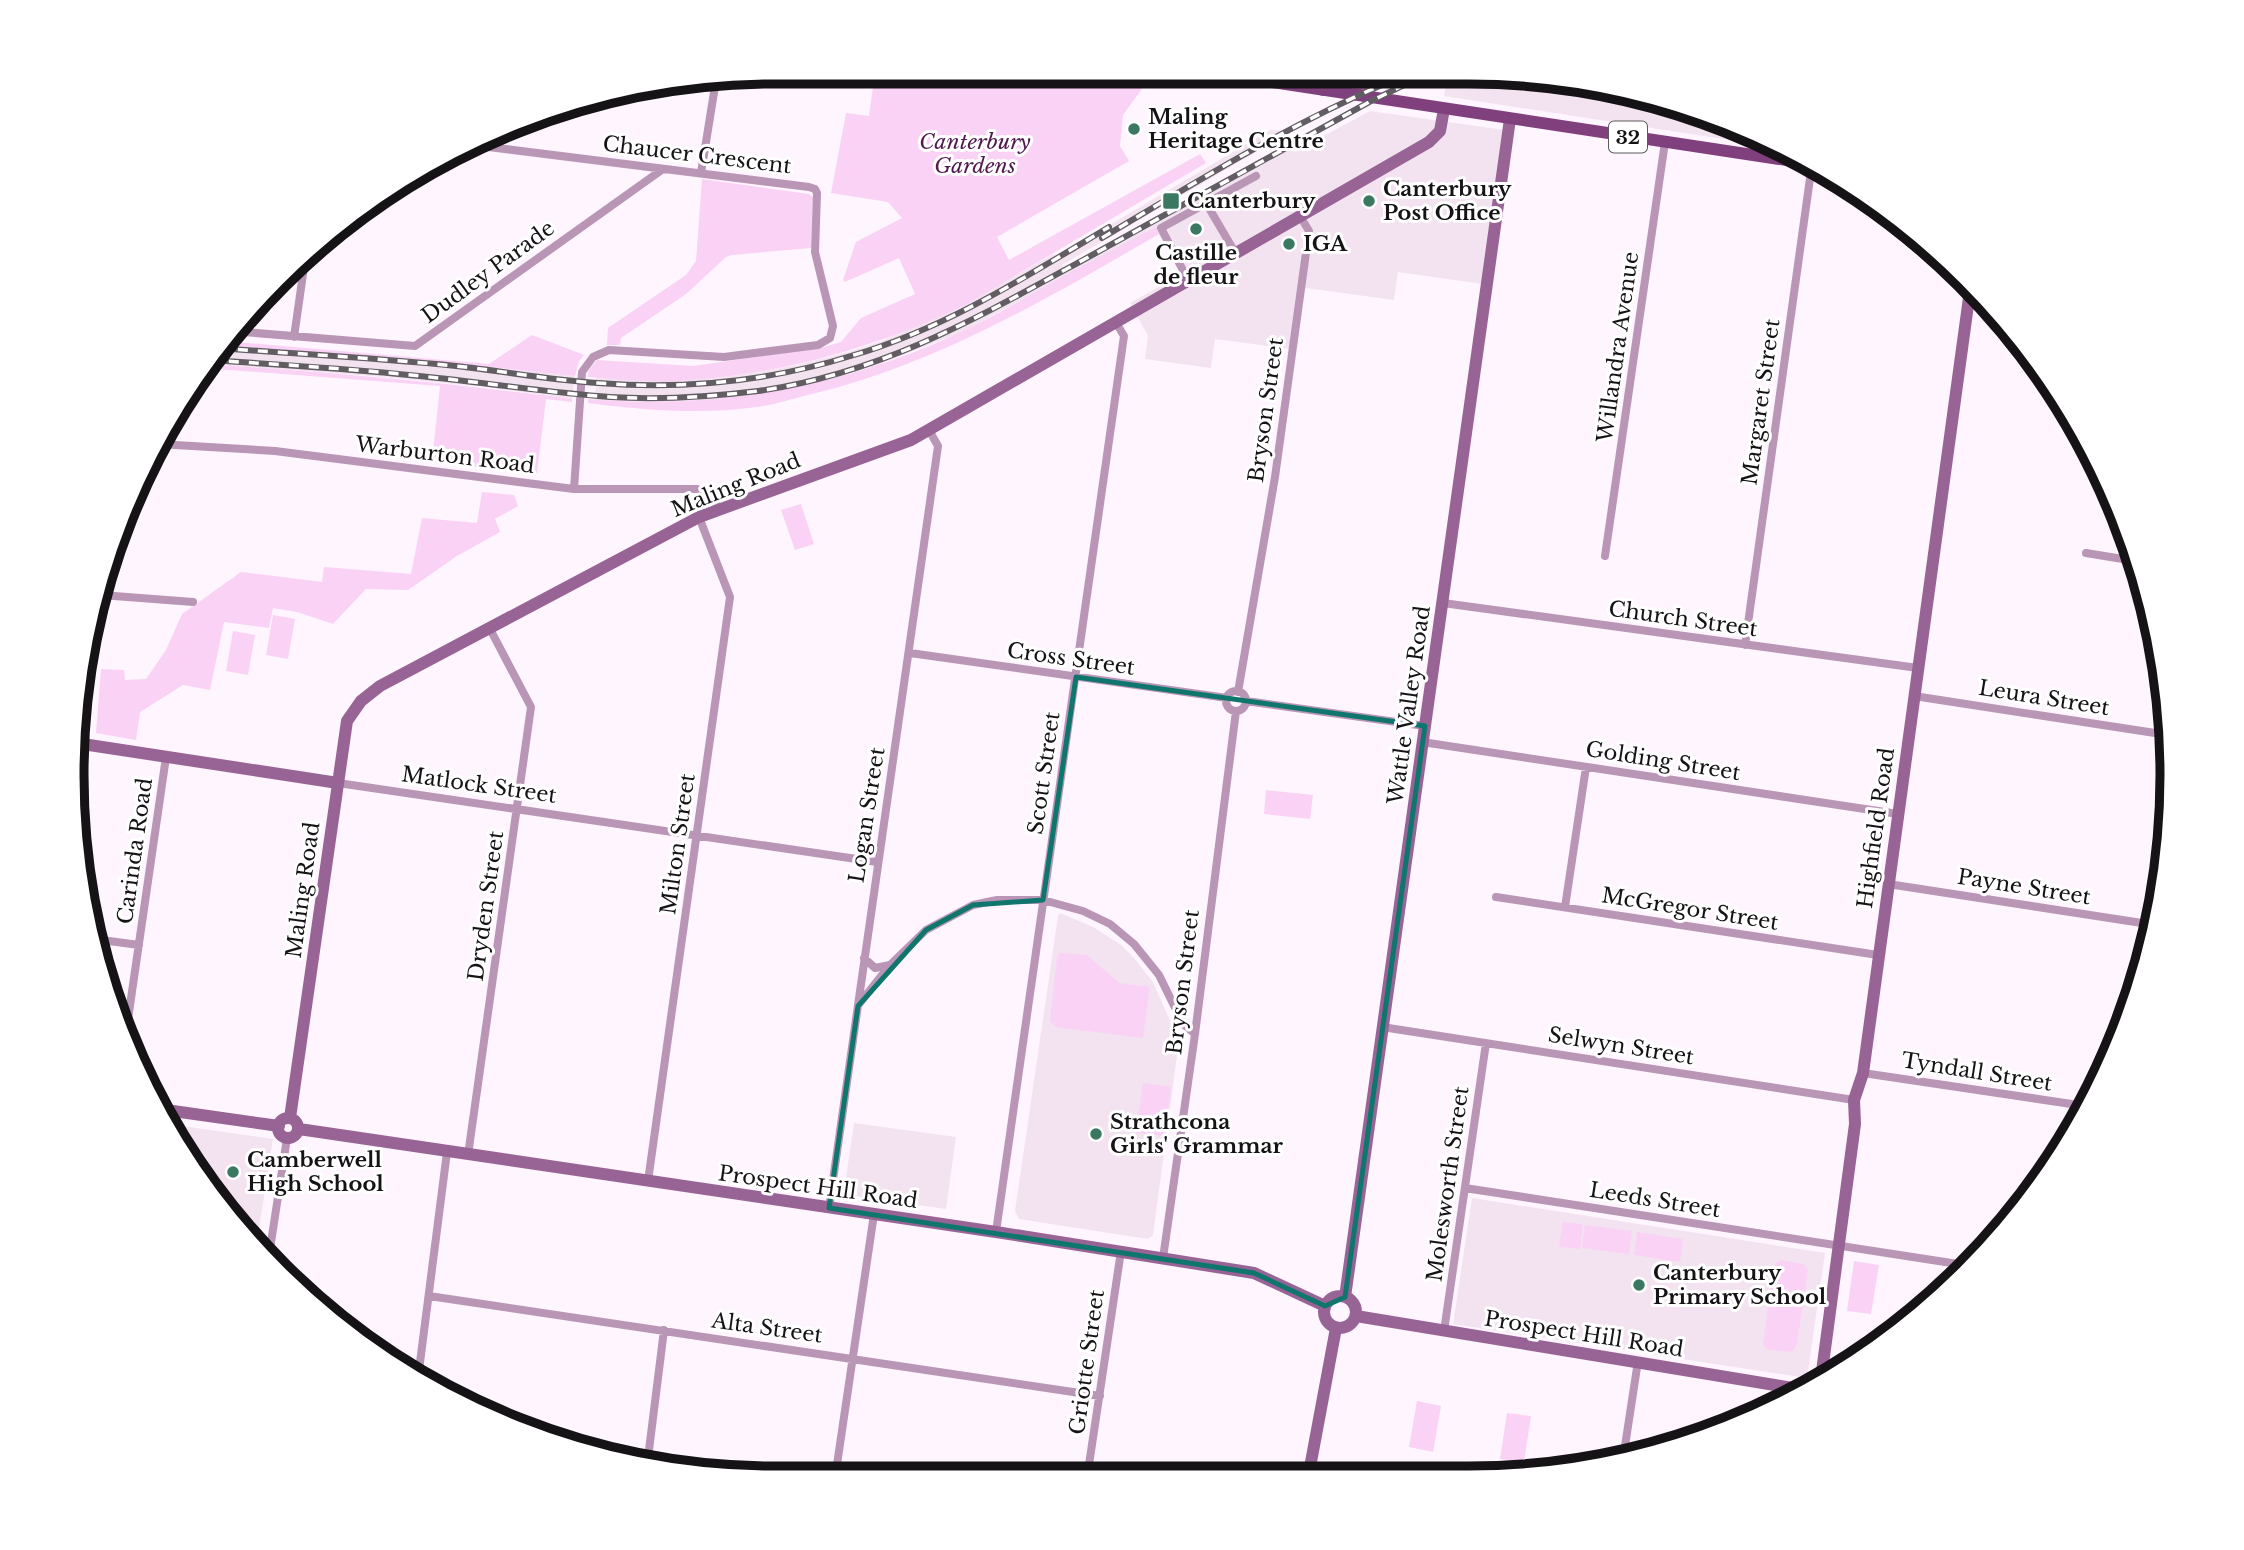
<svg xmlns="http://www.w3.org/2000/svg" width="2244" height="1550" font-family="'Libre Baskerville',serif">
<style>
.built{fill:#f3e3f1}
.green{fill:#f9d2f5}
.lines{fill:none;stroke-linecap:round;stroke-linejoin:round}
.street{stroke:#b995b6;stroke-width:8}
.secondary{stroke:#986495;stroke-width:12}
.primary{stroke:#80407d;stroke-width:12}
.rail-casing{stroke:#625d62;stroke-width:6}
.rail{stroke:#fff;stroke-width:3.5;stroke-dasharray:10;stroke-linecap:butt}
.marked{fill:none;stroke:#0f766e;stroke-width:5;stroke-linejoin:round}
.poi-dot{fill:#3b7862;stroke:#fff;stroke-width:2.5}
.labels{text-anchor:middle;stroke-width:6;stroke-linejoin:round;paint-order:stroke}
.shield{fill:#fff;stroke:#5c5a5c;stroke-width:2}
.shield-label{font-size:19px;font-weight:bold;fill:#161316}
.poi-label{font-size:21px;font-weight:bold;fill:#161316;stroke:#fff;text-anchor:start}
.park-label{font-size:21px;font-style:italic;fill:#50184f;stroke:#fff}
.street-label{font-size:21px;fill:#161316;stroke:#fff}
.rim{fill:none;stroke:#161316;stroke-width:9}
</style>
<rect width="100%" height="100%" fill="#fff5fe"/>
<!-- built -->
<path class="built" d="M1376 72H1440L1414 84 1370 77 1367 75Z
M1448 72H1469L1606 85 1695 109 1781 148 1444 96Z
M1370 111 1505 130 1483 284 1398 272 1394 300 1299 287 1290 349 1215 339 1211 368 1145 359 1148 336 1130 303 1182 274 1155 228 962 332 875 366 793 388 704 401 664 402 595 400 596 378 678 381 740 375 797 365 848 352 884 340 1011 278 1053 254 1056 257 1270 130 1292 131 1062 265 1064 269 1288 144 1294 152Z
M220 345 468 365 575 376 572 399 486 387 372 376 206 364Z
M1060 913 1093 927 1121 945 1134 958 1153 982 1170 1021 1177 1056 1153 1235 1148 1239 1019 1219 1015 1211 1058 916Z
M854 1123 956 1137 946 1209 847 1195 844 1191Z
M168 1124 273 1139 256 1248 217 1203Z
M1472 1198 1825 1253 1807 1378 1453 1324Z"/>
<!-- green -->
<path class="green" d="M875 72H1124L1152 75 1123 115 1120 146 1129 161 997 237 1009 260 1200 154 1206 163 967 304C876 348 780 375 679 381 649 383 618 379 588 377L589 370 597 360 693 366 824 347 841 342 861 318 915 294 899 258 845 282 843 280 856 242 902 218 888 202 831 193 846 113 869 116Z
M702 179 809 194 813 197 811 248 732 255 726 257 686 294 621 338 620 345H607L608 328 686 275 696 261Z
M1156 227 1159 234C1047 299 932 367 804 396 788 400 773 405 757 407 701 415 643 410 588 403V399C716 410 843 387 959 333 996 316 1031 294 1067 274 1096 258 1126 243 1156 227Z
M532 335 584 355 579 361 575 376 468 365 220 345 224 341 489 364Z
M206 364C328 372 450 383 572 399V402L546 399 537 473 432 462 440 386 203 368Z
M482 492 514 495 518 506 495 519 500 532 457 556 408 590 366 589 333 624 297 612 273 608 269 628 224 622 210 690 183 685 140 712 136 740 96 733 101 669 124 670 125 680 146 679 166 650 182 614 241 572 322 582 324 567 411 574 422 518 477 523Z
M801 504 814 544 795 550 781 510Z
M273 615 295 619 288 659 266 655Z
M233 631 255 635 248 675 226 671Z
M1266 790 1313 795 1310 819 1264 814Z
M1060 953 1087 955 1119 983 1150 987 1143 1038 1055 1027 1050 1021 1057 957Z
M1143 1083 1171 1087 1164 1136 1136 1133Z
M1563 1222 1583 1224 1580 1249 1559 1247Z
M1585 1225 1632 1231 1629 1254 1582 1248Z
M1637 1232 1683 1239 1680 1262 1634 1255Z
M1780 1260 1804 1264 1808 1270 1797 1343 1794 1350 1790 1352 1767 1349 1763 1345 1773 1269 1775 1264Z
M1854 1261 1879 1265 1871 1314 1847 1311Z
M1417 1401 1441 1406 1433 1452 1409 1447Z
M1507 1413 1531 1416 1524 1462 1500 1459Z"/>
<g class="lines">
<!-- street -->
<path class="street" d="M465 144 809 187 815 189 817 193 815 252 833 326 830 338 818 345 724 357 609 350 593 357 582 372 574 489
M701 173 716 80
M1206 203 1236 254
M1188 280 1161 228 1256 176
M231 331 415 346 663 169
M294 337 305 260
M158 444 275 451 574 489H697L712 495 718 508
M2086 553 2135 561
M1605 556 1665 142
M101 595 193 602
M1443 603 1918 668
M1745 645 1812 164
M910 653 1227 698
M1226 701a10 10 0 1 1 20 0a10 10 0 1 1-20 0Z
M1238 692 1275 477 1309 231 1300 216
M1914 696 2168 735
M1246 701 1425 726
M1422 742 1898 814
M338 783 877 862
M1888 884 2155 925
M1496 897 1878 955
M1565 907 1586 767
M94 939 139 945
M864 958 875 968 890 965
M859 1004 890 965 926 930 973 905 997 900H1043L1083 911 1110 924 1134 944 1159 975 1183 1024 1195 1034
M1382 1027 1854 1100
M126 1033 166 757
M1863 1073 2085 1106
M468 1155 531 707 490 629
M648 1181 730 597 699 517
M1465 1188 1971 1266
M829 1208 938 446 929 430
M996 1232 1124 336 1115 321
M1163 1258 1195 1034 1236 711
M268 1262 287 1138
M429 1296 1100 1396
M1444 1331 1486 1043
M418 1378 447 1152
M1623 1459 1638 1361
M647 1466 664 1330
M835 1478 874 1214
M1087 1478 1121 1251"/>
<!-- secondary -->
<path class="secondary" d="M1358 72C1353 82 1360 89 1366 97
M1323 90 1352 72
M76 743 338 783
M159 1109 279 1126
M290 1118 347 721 361 701 380 686 699 517 911 440 1429 142 1440 131 1444 109
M278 1128a10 10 0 1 1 20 0a10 10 0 1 1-20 0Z
M299 1129 996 1232 1254 1273 1325 1306
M1324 1312a16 16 0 1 1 32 0a16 16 0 1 1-32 0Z
M1345 1297 1510 119
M1356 1316 1805 1390
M1821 1379 1855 1124 1854 1100 1863 1073 1971 283
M1308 1478 1336 1328"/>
<!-- primary -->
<path class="primary" d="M1206 72 1819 165"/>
<defs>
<path id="rail" d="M1368 81 1392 72
M1102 238C1194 183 1285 127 1384 84
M218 348C297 354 377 358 456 366 503 371 550 380 598 383 685 390 771 381 854 355 946 328 1027 276 1109 227
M209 360C285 365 362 369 438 378 495 384 552 393 610 397 659 400 709 397 758 391 885 373 984 314 1094 254 1187 203 1279 152 1371 101L1431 72"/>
</defs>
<!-- rail casing -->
<use href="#rail" class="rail-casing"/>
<!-- rail -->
<use href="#rail" class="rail"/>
</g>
<!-- marked area -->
<path class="marked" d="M1076 677 1425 726 1345 1297 1325 1306 1254 1273 829 1208 858 1006 926 930 973 905 1043 900Z"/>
<!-- markers -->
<g class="poi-dot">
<circle cx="1134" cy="129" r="7"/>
<rect x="1162" y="192" width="18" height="18" rx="3.5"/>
<circle cx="1369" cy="201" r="7"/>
<circle cx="1196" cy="229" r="7"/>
<circle cx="1289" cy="244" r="7"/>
<circle cx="1096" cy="1134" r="7"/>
<circle cx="233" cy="1172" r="7"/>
<circle cx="1639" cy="1285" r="7"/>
</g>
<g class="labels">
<!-- shield labels -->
<rect class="shield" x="1609" y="121.5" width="38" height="31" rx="5"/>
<g class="shield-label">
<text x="1628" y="144">32</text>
</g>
<!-- poi labels -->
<g class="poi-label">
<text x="1148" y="124">Maling<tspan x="1148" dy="24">Heritage Centre</tspan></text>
<text x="1383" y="196">Canterbury<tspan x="1383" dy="24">Post Office</tspan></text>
<text x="1187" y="208">Canterbury</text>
<text x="1303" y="251">IGA</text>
<text x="1196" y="260" text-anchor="middle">Castille<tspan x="1196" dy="24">de fleur</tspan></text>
<text x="1110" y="1129">Strathcona<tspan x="1110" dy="24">Girls' Grammar</tspan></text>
<text x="247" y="1167">Camberwell<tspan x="247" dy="24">High School</tspan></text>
<text x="1653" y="1280">Canterbury<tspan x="1653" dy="24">Primary School</tspan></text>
</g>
<!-- park labels -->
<g class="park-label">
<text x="975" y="149">Canterbury<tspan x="975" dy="24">Gardens</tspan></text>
</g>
<!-- street labels -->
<g class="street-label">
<text transform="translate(697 155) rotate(7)" y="7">Chaucer Crescent</text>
<text transform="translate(488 272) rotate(-36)" y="7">Dudley Parade</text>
<text transform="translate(1618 347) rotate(-82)" y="7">Willandra Avenue</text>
<text transform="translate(1761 402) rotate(-82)" y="7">Margaret Street</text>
<text transform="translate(1266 410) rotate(-82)" y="7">Bryson Street</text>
<text transform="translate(445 455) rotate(7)" y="7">Warburton Road</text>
<text transform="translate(736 485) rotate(-22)" y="7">Maling Road</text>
<text transform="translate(1683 619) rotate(8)" y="7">Church Street</text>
<text transform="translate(1071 659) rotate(8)" y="7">Cross Street</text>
<text transform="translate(2044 698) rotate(9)" y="7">Leura Street</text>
<text transform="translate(1409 705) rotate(-82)" y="7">Wattle Valley Road</text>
<text transform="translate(1663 761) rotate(9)" y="7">Golding Street</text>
<text transform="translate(1044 773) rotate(-82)" y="7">Scott Street</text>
<text transform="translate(479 785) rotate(8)" y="7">Matlock Street</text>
<text transform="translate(867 815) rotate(-81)" y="7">Logan Street</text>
<text transform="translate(1876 828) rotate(-82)" y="7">Highfield Road</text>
<text transform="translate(678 844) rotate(-82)" y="7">Milton Street</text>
<text transform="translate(135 851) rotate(-82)" y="7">Carinda Road</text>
<text transform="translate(2024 887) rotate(9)" y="7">Payne Street</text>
<text transform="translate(303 890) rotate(-82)" y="7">Maling Road</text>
<text transform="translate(486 906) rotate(-82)" y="7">Dryden Street</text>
<text transform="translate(1690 909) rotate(9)" y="7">McGregor Street</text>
<text transform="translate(1183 982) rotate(-83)" y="7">Bryson Street</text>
<text transform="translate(1621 1046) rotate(9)" y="7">Selwyn Street</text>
<text transform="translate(1977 1072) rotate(9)" y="7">Tyndall Street</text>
<text transform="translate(1448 1184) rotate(-82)" y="7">Molesworth Street</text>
<text transform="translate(818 1187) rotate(8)" y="7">Prospect Hill Road</text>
<text transform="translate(1655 1200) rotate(9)" y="7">Leeds Street</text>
<text transform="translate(767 1328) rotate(8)" y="7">Alta Street</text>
<text transform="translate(1584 1334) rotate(9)" y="7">Prospect Hill Road</text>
<text transform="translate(1087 1362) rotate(-82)" y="7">Griotte Street</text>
</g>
</g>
<!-- crop -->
<path d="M0 0H2244V1550H0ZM775 84H1469A691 691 0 0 1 2160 775V775A691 691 0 0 1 1469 1466H775A691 691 0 0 1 84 775V775A691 691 0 0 1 775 84Z" fill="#fff" fill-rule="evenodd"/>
<path class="rim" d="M775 84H1469A691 691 0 0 1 2160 775V775A691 691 0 0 1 1469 1466H775A691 691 0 0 1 84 775V775A691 691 0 0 1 775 84Z"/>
</svg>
